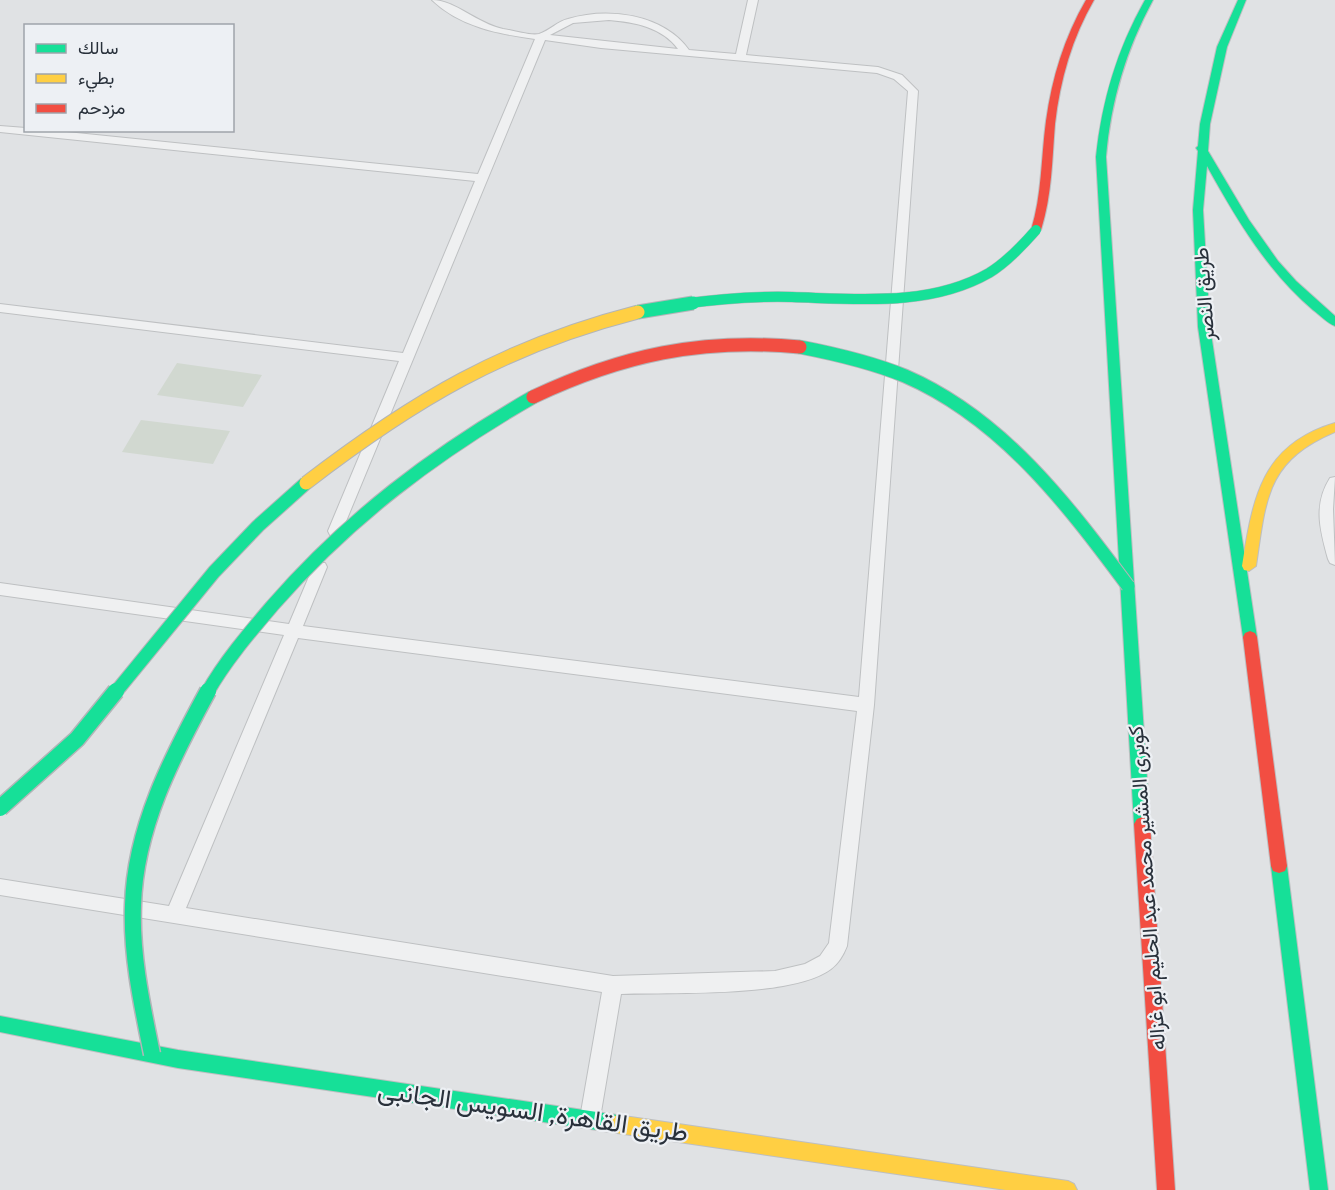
<svg xmlns="http://www.w3.org/2000/svg" width="1335" height="1190" font-family="'IBM Plex Sans',Vazirmatn,sans-serif">
<style>
.green{fill:#d1d8d0}
.lines{fill:none;stroke-linecap:round;stroke-linejoin:round}
.lane-casing{stroke:#bec0c2;stroke-width:2}
.fast-casing{stroke:#bdbfc1;stroke-width:2}
.slow-casing{stroke:#bdbfc1;stroke-width:2}
.jam-casing{stroke:#bdbfc1;stroke-width:2}
.lane{fill:#eff0f1;fill-rule:evenodd}
.fast{fill:#16e098;fill-rule:evenodd}
.slow{fill:#ffcf43;fill-rule:evenodd}
.jam{fill:#f24e42;fill-rule:evenodd}
.fast-bridge-far2-casing{stroke:#b3b5b8;stroke-width:11;stroke-linecap:butt}
.fast-bridge-far1-casing{stroke:#b3b5b8;stroke-width:15;stroke-linecap:butt}
.fast-bridge-casing{stroke:#b3b5b8;stroke-width:19;stroke-linecap:butt}
.slow-bridge-casing{stroke:#b3b5b8;stroke-width:15;stroke-linecap:butt}
.jam-bridge-casing{stroke:#b3b5b8;stroke-width:15;stroke-linecap:butt}
.fast-bridge-far2{stroke:#16e098;stroke-width:10}
.fast-bridge-far1{stroke:#16e098;stroke-width:13}
.fast-bridge{stroke:#16e098;stroke-width:16}
.slow-bridge{stroke:#ffcf43;stroke-width:13}
.jam-bridge{stroke:#f24e42;stroke-width:13}
.labels{text-anchor:middle;stroke-width:4.5;stroke-linejoin:round;paint-order:stroke}
.street-label{font-size:21px;fill:#29313b;stroke:#edf0f4}
.near-street-label{font-size:26px;fill:#29313b;stroke:#edf0f4}
</style>
<rect width="100%" height="100%" fill="#e0e2e4"/>
<!-- green -->
<path class="green" d="M177 363 262 375 243 407 157 395Z
M141 420 230 431 213 464 122 452Z"/>
<g class="lines">
<defs>
<path id="lane" d="M432 0C455 0 478 24 503 29 513 30 530 36 539 34 549 31 558 21 568 19 608 7 663 14 689 50L736 54 748 0H758L746 55 878 67 902 75 918 91 874 705 847 946C844 954 838 964 831 969 793 998 671 992 621 994L600 1118 597 1125 590 1128 583 1125 580 1118 602 992 0 895V879L169 906 284 635 0 595V583L289 624 313 567 315 563H325L327 567 303 626 859 697 908 91 894 79 877 73 601 48 545 40 342 531 340 535H330L328 531 399 361 0 312V304L403 353 475 181 0 132V126L26 128V130H47L478 174 535 39C499 34 460 27 432 0ZM609 20C634 22 662 27 678 49L550 35 573 23ZM298 638 857 711 829 943 820 956 805 964 775 971 613 976 186 908Z
M1335 477 1333 509 1335 565 1330 563 1328 559C1320 530 1313 505 1330 478Z"/>
<path id="fast" d="M1145 0H1153C1126 50 1111 100 1106 157L1150 824 1147 829 1142 831 1137 829 1134 824 1096 157C1102 100 1117 50 1145 0Z
M1238 0H1246L1227 47 1210 124 1208 151 1249 220 1278 261 1296 281 1335 316V326C1327 323 1320 315 1313 310 1267 271 1236 218 1207 166L1203 210 1210 327 1257 637 1255 641H1245L1243 637 1198 327 1193 210 1198 151 1196 148 1198 146 1200 124 1217 47Z
M1279 859 1285 861 1287 866 1328 1190H1310L1271 866 1273 861Z
M0 1016 178 1050 617 1115 623 1118 626 1124 623 1130 617 1133 178 1068 0 1032Z"/>
<path id="slow" d="M1335 423V432C1266 461 1266 499 1256 566L1249 571 1244 570 1242 566C1253 498 1261 445 1335 423Z
M617 1115 1068 1181 1074 1184 1077 1190H1006L617 1133 611 1130 608 1124 611 1118Z"/>
<path id="jam" d="M1086 0H1094C1072 38 1060 80 1055 124 1052 160 1052 195 1041 230L1036 233 1031 230C1042 195 1041 158 1046 121 1052 78 1064 38 1086 0Z
M1250 631 1255 633 1257 637 1287 866 1285 871 1279 873 1273 871 1271 866 1243 637 1245 633Z
M1142 817 1147 819 1150 824 1175 1190H1157L1134 824 1137 819Z"/>
</defs>
<!-- lane casing -->
<use href="#lane" class="lane-casing"/>
<!-- fast casing -->
<use href="#fast" class="fast-casing"/>
<!-- slow casing -->
<use href="#slow" class="slow-casing"/>
<!-- jam casing -->
<use href="#jam" class="jam-casing"/>
<!-- lane -->
<use href="#lane" class="lane"/>
<!-- fast -->
<use href="#fast" class="fast"/>
<!-- slow -->
<use href="#slow" class="slow"/>
<!-- jam -->
<use href="#jam" class="jam"/>
<defs>
<path id="fast-bridge-far2" d="M682 304C718 299 755 296 792 297 857 299 930 307 989 273 1007 262 1022 246 1036 230"/>
<path id="fast-bridge-far1" d="M638 312 693 303
M800 347C836 354 871 362 905 376 1002 418 1067 504 1128 586
M115 693 214 572 258 526 306 483
M207 693C225 661 250 632 273 605 349 518 434 454 533 397"/>
<path id="fast-bridge" d="M0 808 77 739 116 691
M152 1054C142 1005 131 955 133 905 135 828 172 757 208 691"/>
<path id="slow-bridge" d="M306 483C414 400 505 346 638 312"/>
<path id="jam-bridge" d="M533 397C622 355 701 338 800 347"/>
</defs>
<!-- fast-bridge-far2 casing -->
<use href="#fast-bridge-far2" class="fast-bridge-far2-casing"/>
<!-- fast-bridge-far1 casing -->
<use href="#fast-bridge-far1" class="fast-bridge-far1-casing"/>
<!-- fast-bridge casing -->
<use href="#fast-bridge" class="fast-bridge-casing"/>
<!-- slow-bridge casing -->
<use href="#slow-bridge" class="slow-bridge-casing"/>
<!-- jam-bridge casing -->
<use href="#jam-bridge" class="jam-bridge-casing"/>
<!-- fast-bridge-far2 -->
<use href="#fast-bridge-far2" class="fast-bridge-far2"/>
<!-- fast-bridge-far1 -->
<use href="#fast-bridge-far1" class="fast-bridge-far1"/>
<!-- fast-bridge -->
<use href="#fast-bridge" class="fast-bridge"/>
<!-- slow-bridge -->
<use href="#slow-bridge" class="slow-bridge"/>
<!-- jam-bridge -->
<use href="#jam-bridge" class="jam-bridge"/>
</g>
<g class="labels">
<!-- street labels -->
<g class="street-label">
<text transform="translate(1204 294) rotate(-94)" y="7">طريق النصر</text>
<text transform="translate(1147 888) rotate(-94)" y="7">كوبرى المشير محمد عبد الحليم ابو غزاله</text>
</g>
<!-- near-street labels -->
<g class="near-street-label">
<text transform="translate(533 1111) rotate(8)" y="9">طريق القاهرة, السويس الجانبى</text>
</g>
</g>
<!-- legend -->
<rect x="24" y="24" width="210" height="108" fill="#edf0f4" stroke="#9fa4aa" stroke-width="1.5"/>
<rect x="36" y="44" width="30" height="9" fill="#16e098" stroke="#9fa4aa" stroke-width="1.5"/>
<text x="78" y="54" font-size="18" fill="#29313b">سالك</text>
<rect x="36" y="74" width="30" height="9" fill="#ffcf43" stroke="#9fa4aa" stroke-width="1.5"/>
<text x="78" y="84" font-size="18" fill="#29313b">بطيء</text>
<rect x="36" y="104" width="30" height="9" fill="#f24e42" stroke="#9fa4aa" stroke-width="1.5"/>
<text x="78" y="114" font-size="18" fill="#29313b">مزدحم</text>
</svg>
